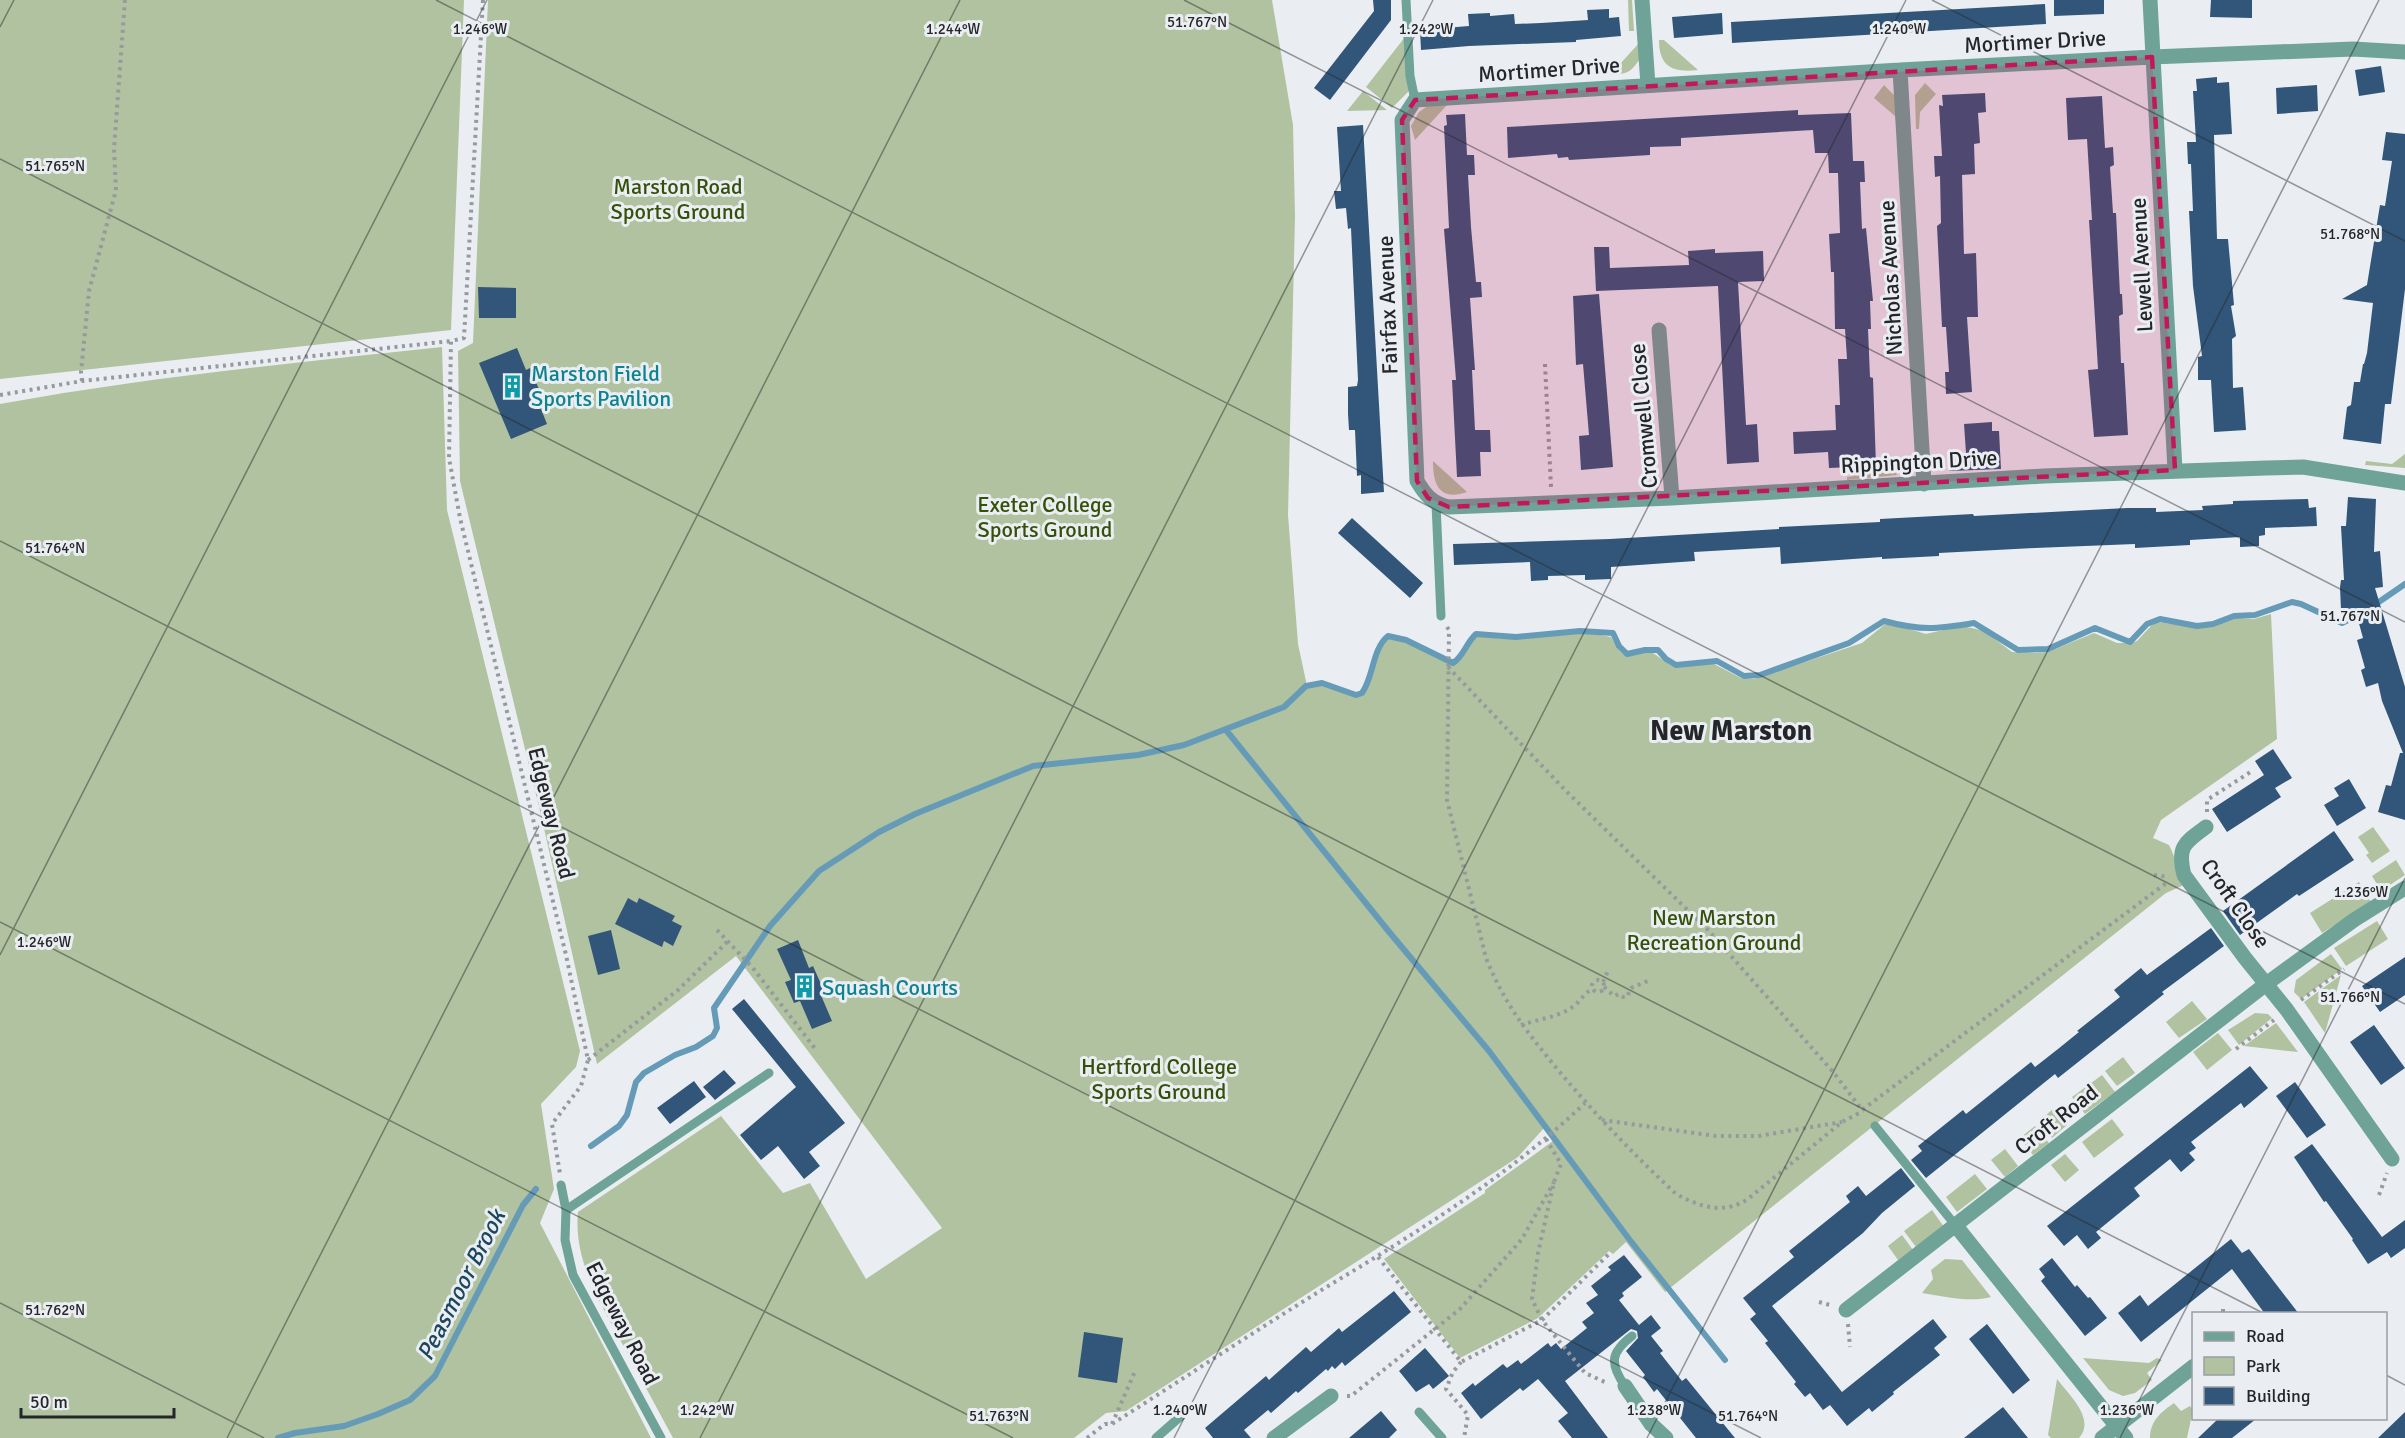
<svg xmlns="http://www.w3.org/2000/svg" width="2405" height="1438" font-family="Signika,sans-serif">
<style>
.green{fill:#b0c29f}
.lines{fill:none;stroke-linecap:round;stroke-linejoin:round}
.stream{stroke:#669bb8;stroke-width:6}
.building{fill:#325679}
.path{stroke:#969a9d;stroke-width:4;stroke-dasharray:3 4.5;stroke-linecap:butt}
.lane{stroke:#6fa397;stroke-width:9}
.street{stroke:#6fa397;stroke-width:15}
.marked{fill:#c2185b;fill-opacity:0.2;stroke:#c2185b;stroke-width:4.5;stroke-dasharray:12 8;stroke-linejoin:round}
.ticks{fill:none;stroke:#242628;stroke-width:1.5;stroke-opacity:0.45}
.labels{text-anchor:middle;stroke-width:6;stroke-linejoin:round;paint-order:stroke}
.street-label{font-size:22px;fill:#242628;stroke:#eaeef3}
.park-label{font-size:22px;fill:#355108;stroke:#eaeef3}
.culture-label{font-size:22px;fill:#0d838f;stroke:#eaeef3;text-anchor:start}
.water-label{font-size:24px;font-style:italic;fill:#1b465c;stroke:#eaeef3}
.district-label{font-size:28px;font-weight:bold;fill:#242628;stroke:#eaeef3}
.ticks-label{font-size:15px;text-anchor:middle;fill:#242628;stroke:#eaeef3;stroke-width:6;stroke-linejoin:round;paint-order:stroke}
</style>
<rect width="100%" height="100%" fill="#eaeef3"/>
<!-- green -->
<path class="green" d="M0 0H464L451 330 0 379Z
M488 0H1272L1293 125 1295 216 1288 515 1298 644 1307 686 1322 683 1356 695 1362 693C1374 676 1372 649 1388 636L1406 640 1453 663C1465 656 1466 643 1476 634L1502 639 1580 631 1611 637C1626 663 1623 655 1650 651L1672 666 1712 663 1741 678 1754 679 1862 643 1884 625 1892 624 1926 634 1960 626 1972 628 1984 631 2012 652 2035 653 2048 652 2094 633 2117 643H2131L2137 641 2151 626 2158 622 2191 627H2206L2232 618 2254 619 2271 614 2277 739 2161 820 2153 838 2169 845C2176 858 2177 871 2184 885L2166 893 1665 1292 1626 1242 1613 1254 1609 1251 1538 1318 1460 1358 1384 1259 1485 1193V1190L1553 1141 1544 1128 1518 1157 1506 1165 1126 1411 1106 1413 1074 1438H673C657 1408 641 1379 625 1349 603 1307 573 1262 578 1212L721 1116 783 1193 810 1183 866 1279 942 1228 736 956 597 1064 541 815 460 481 458 351 473 343Z
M1628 0H1632L1634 31H1629Z
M1405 37 1411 89 1392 108 1366 87Z
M1659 40H1664L1698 70C1673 73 1659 67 1659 40Z
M1640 42 1642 56C1631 72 1629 74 1610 75Z
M1925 83 1936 94 1920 112 1919 129H1916L1915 95Z
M1884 85 1895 96 1897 128 1895 116 1874 98Z
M1363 91 1387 110 1347 111Z
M1429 105H1447L1415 140 1411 126 1419 112Z
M442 347 447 510 580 1051 576 1067 541 1104 554 1189 540 1223 651 1438H0V404C146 377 294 363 442 347Z
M2405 454V468L2365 465 2366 461 2392 464Z
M1433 461 1467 492C1440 501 1433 486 1433 461Z
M1890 463 1897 475 1847 480V477L1879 472Z
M2373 827 2390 851 2372 863 2366 855 2369 853 2358 837Z
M2396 860 2405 875 2381 891 2372 876Z
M2359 882 2371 902 2322 933 2310 913Z
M2377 921 2388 939 2346 966 2334 948Z
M2331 954 2342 969 2301 999 2294 992 2296 980Z
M2341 975 2325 1033 2304 1002Z
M2192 1001 2207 1019 2179 1038 2166 1022Z
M2255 1013 2268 1014 2272 1018 2239 1045 2228 1030Z
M2276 1023 2298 1052 2244 1046Z
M2218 1033 2232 1050 2207 1070 2193 1052Z
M2123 1057 2135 1073 2117 1086 2105 1071Z
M2102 1075 2115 1092 2085 1114 2072 1097Z
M2053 1109 2067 1125 2052 1138 2038 1122Z
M2112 1119 2124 1135 2094 1158 2082 1142Z
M2035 1126 2049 1143 2033 1155 2020 1138Z
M2005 1149 2018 1166 2005 1177 1991 1160Z
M2065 1154 2079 1170 2065 1182 2051 1165Z
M1975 1174 1987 1189 1957 1212 1946 1197Z
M1932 1210 1944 1227 1916 1247 1904 1231Z
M1902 1235 1913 1250 1898 1260 1888 1246Z
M1945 1259 1962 1260 1991 1297C1970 1303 1943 1296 1922 1293L1933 1279 1931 1270Z
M2083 1358 2149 1363 2157 1358 2162 1360 2147 1373 2152 1380 2135 1393 2123 1396 2109 1390Z
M2057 1379C2069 1395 2096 1419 2079 1438H2051L2048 1435Z
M2174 1403 2181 1411 2190 1406 2193 1410 2187 1438H2150C2150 1421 2161 1412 2174 1403Z"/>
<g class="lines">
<!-- stream -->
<path class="stream" d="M2373 606 2405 584
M1226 730 1390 933 1489 1051 1629 1239 1725 1360
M591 1146 619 1126 627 1115 636 1082 644 1073 675 1055 696 1047 713 1036 717 1028 714 1008 770 926 819 871 879 832 915 814 1033 766 1138 755 1184 745 1284 707 1306 686 1322 683 1356 695 1362 693C1374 676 1372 649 1388 636L1406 640 1453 663C1464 656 1466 643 1476 634L1516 637 1580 631 1613 633 1619 646 1627 654 1645 650H1658L1666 659 1676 665 1717 661 1744 676 1760 675 1849 643 1884 621C1921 631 1937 629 1974 623L2018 650 2048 649 2095 628 2130 642 2147 624 2160 619 2197 626 2213 624 2234 616 2255 615 2292 602 2301 604 2342 623 2363 613
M278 1438 295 1433 344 1426 378 1414 410 1400 435 1376 523 1205 536 1189"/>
</g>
<!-- building -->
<path class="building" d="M1373 0H1391V20L1330 100 1314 88 1374 11Z
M2054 0H2104V14L2054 16Z
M2211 0H2252V18L2210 17Z
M2045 4 2046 24 1732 43 1731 22Z
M1609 9V18L1619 17 1621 36 1576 40V42L1469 46 1421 50 1420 30 1469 26 1468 14 1490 13V16L1514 14 1515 24 1541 23 1588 20 1587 10Z
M1722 13 1723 34 1674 38 1672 17Z
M2381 66 2385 92 2359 96 2355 70Z
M2217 77V83L2229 82 2232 134 2214 135 2217 239H2228L2234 305 2231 306 2236 336 2232 339 2233 388 2243 387 2246 430 2214 432 2211 380H2198V357L2202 356 2193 286 2189 211H2193L2191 164H2188L2187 142H2196L2193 91H2197L2196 79Z
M2317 85 2318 111 2277 114 2276 88Z
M1985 93 1986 112 1978 113 1980 143 1974 144 1975 174 1962 175 1964 254 1976 253 1978 317H1967L1972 392 1946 394 1945 372H1949L1946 327H1942L1937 226 1941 223 1940 176 1935 177 1934 156H1942L1939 105 1943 106 1942 95Z
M2102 96 2105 148 2113 147 2114 165 2110 167 2113 213H2116L2120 294H2122L2123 314 2119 316 2121 363H2124L2128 435 2094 437 2088 370 2098 369 2089 220H2092L2087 139 2068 140 2066 98Z
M1798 110V115L1851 113 1853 161H1864L1865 182H1860L1862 229 1866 228 1873 301H1870L1871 329H1868L1870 377 1873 378 1876 466 1829 468 1828 452 1794 454 1793 432 1836 430 1835 405H1840L1838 359H1847L1845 329H1835L1834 272H1831L1829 234 1840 233 1838 173H1829L1828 153H1815L1813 130 1681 138V146L1650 147V155L1569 160 1568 157 1558 158 1557 154 1508 158 1507 127Z
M1465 114 1467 155H1474L1475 175H1468L1471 227 1476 282H1481L1482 297 1470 298 1475 370H1472L1475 430H1490L1491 452H1480L1481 476 1457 477 1452 380H1456L1444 229 1449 228 1444 126 1447 125 1446 115Z
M1363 125 1384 492 1361 494V475L1357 476 1355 430H1349L1348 414V387L1357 386 1358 380 1351 228 1348 229 1346 208 1336 209 1334 191H1341L1337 127Z
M2386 132 2405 134V289L2391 404H2385L2381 444 2343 439 2347 407 2351 405 2354 382H2360L2363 364H2364L2367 353 2373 303 2342 299 2367 285 2380 205 2385 206 2392 161 2382 160Z
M1594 247H1609L1610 268 1689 265 1688 251 1715 249V253L1763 251 1764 281 1738 282 1746 425 1757 424 1759 462 1727 464 1718 286 1596 291Z
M478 287 516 288V318H479Z
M1599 294 1613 467 1581 470 1579 436 1589 435 1583 364 1576 365 1573 296Z
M517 348 526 370 530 368 544 401 539 404 547 424 511 439 479 363Z
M1992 422V431H1999L2001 469 1949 471 1966 453 1964 424Z
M2348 497 2376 499 2374 552 2380 551 2383 587 2375 588 2405 687V820L2378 812 2386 785 2391 786 2400 753H2403L2382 701 2378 683 2366 687 2361 670 2365 668 2357 640 2363 638 2355 609 2341 610 2340 587 2341 580H2344L2341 526H2346Z
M2308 499 2309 508 2316 507 2317 526 2265 528V535L2259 536V546L2240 547V537L2190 540V545L2135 548V544L2035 548 1939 553V556L1882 559V557L1781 564 1780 547 1694 552 1695 561 1611 567V579L1585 580V575L1548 576V580L1531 581 1530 562 1454 565 1453 544 1610 539 1779 529V527L1880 522V519L1973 514 1974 516 2127 508H2156V512L2203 510 2202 506 2233 504V501Z
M1352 518 1423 583 1410 598 1338 533Z
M2273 749 2292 778 2275 788 2281 797 2227 832 2212 809 2264 775 2255 761Z
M2349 779 2366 808 2337 826 2324 805 2339 796 2334 788Z
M2334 831 2354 860 2299 896 2297 894 2240 935 2223 911Z
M628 898 637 903 639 898 675 916 672 921 682 926 673 946 664 941 662 947 615 924Z
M2211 928 2224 946 2162 992 2164 994 2058 1078 2055 1074 1926 1178 1911 1160 1922 1151 1918 1146 1963 1110 1966 1114 2031 1062 2035 1067 2058 1049 2079 1032 2077 1031 2120 997 2114 990 2141 968 2147 975Z
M611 930 620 969 598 975 588 936Z
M798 940 809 968 813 966 824 991 820 993 832 1021 812 1029 800 1001 794 1003 785 982 791 980 777 949Z
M2405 957V995L2380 1012 2362 986Z
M744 999 845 1123 809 1152 820 1166 804 1179 778 1146 761 1160 740 1135 796 1087 732 1009Z
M2374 1025 2405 1068 2381 1085 2350 1042Z
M2250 1066 2268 1088 2244 1108 2241 1103 2191 1142 2196 1148 2189 1153 2195 1160 2181 1172 2170 1159 2134 1188 2140 1196 2096 1232 2101 1238 2088 1249 2077 1235 2064 1246 2047 1226Z
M724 1070 736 1083 715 1100 703 1087Z
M694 1081 706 1097 670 1124 657 1108Z
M2295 1082 2326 1125 2307 1138 2276 1096Z
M2312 1144 2382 1237 2405 1220V1248L2391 1258 2387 1252 2368 1264 2352 1240 2353 1239 2326 1201 2324 1202 2294 1157Z
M1901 1168 1915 1186 1882 1213 1863 1233 1772 1306 1842 1392 1933 1319 1947 1337 1934 1348 1940 1355 1893 1392 1894 1394 1872 1412 1869 1408 1847 1426 1830 1405 1823 1410 1810 1393 1805 1397 1794 1384 1796 1382 1765 1343 1768 1341 1750 1319 1756 1314 1743 1298 1794 1257 1789 1251 1850 1202 1846 1196 1858 1186 1866 1196Z
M2231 1239 2242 1253 2249 1249 2299 1314H2265L2232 1269 2141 1342 2118 1313 2140 1295 2148 1306Z
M1624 1255 1642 1277 1622 1293 1624 1296 1619 1300 1639 1325 1651 1315 1661 1328 1651 1336 1663 1351 1660 1353 1682 1381 1686 1378 1735 1438H1696L1657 1389 1654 1392 1643 1377 1645 1375 1626 1351 1638 1338 1637 1331 1631 1329 1565 1381 1608 1438H1572L1558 1421 1568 1413 1538 1379 1523 1391 1520 1388 1481 1419 1461 1393 1473 1383 1475 1386 1503 1364 1507 1368 1518 1360 1521 1364 1548 1343 1551 1347 1556 1343 1561 1349 1587 1328 1582 1322 1594 1313 1586 1303 1598 1295 1591 1286 1611 1270 1608 1267Z
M2052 1258 2075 1287 2077 1285 2088 1298 2090 1297 2107 1318 2085 1336 2041 1281 2045 1277 2039 1269Z
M1394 1291 1411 1312 1345 1366 1342 1362 1335 1369 1332 1366 1328 1371 1326 1369 1298 1393 1296 1391 1271 1413 1268 1410 1244 1430 1251 1438H1213L1205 1428 1266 1376 1269 1380 1306 1347 1311 1352 1339 1328 1342 1332Z
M1987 1324 2030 1380 2013 1394 1969 1339Z
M1084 1332 1123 1338 1117 1383 1078 1377Z
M1425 1348 1449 1376 1433 1389 1429 1384 1416 1392 1399 1371Z
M2003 1407 2028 1438H1964Z
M1381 1411 1397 1430 1389 1438H1349Z
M2405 1412V1438H2378Z
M2218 1419H2256L2232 1438H2198Z"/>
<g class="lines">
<!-- path -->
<path class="path" d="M483 0 464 338 451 341 449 458 460 518 566 955 588 1060 581 1086 552 1124 560 1174
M1545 364 1551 487
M82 381 81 372 89 291 116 190 114 149 125 0
M0 395 82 381 451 341
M1447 627 1449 630 1447 800 1486 958C1505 1005 1527 1032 1558 1070 1595 1114 1634 1155 1676 1194 1701 1207 1723 1215 1748 1199L1842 1122 1863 1111
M1448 667 1565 790 1709 931 1834 1073 1862 1110 2169 881
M2207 812V800L2252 771
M2154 875 2169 877
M717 930 753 968 817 1051
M1592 986a6 6 0 1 1 12 0a6 6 0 1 1-12 0Z
M1603 982 1608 971
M1604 987 1614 996 1619 994 1623 997H1627L1631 988 1650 980
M2301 1000 2344 969
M1521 1025C1536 1020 1557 1017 1571 1008 1580 1003 1584 992 1593 989
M2236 1049 2274 1020
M588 1060 678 990 728 941
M1602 1120 1716 1136H1758L1842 1122
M1546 1139 1561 1164 1554 1182 1538 1253 1532 1299 1542 1320 1585 1373 1607 1383
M2379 1195 2387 1173
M1378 1257 1461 1362 1542 1320 1611 1252
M1819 1302 1830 1305
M2223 1309V1314
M1848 1324 1850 1347
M1461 1362 1453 1372 1446 1389 1468 1415 1464 1438
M1347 1396H1351L1460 1309 1522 1239 1554 1182
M1112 1424 1136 1369
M1087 1438 1105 1424H1112C1194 1372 1274 1318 1358 1268 1438 1219 1517 1168 1585 1103"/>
<!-- lane -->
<path class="lane" d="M1406 0 1410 76 1415 100
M1436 504 1441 616
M1875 1126 1956 1226
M561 1185 566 1210 565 1240 573 1275 661 1438
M566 1210 769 1073
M1625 1386C1609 1363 1611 1352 1632 1336
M1419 1412 1442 1438
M1156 1438 1181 1416"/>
<!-- street -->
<path class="street" d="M1642 0 1648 85
M2150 0 2175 470
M2405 52 2353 49 2152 57 1900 70 1415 100 1402 120 1417 481C1426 496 1432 503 1449 507L1672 498 2044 476 2266 468 2303 467 2405 483
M1900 70 1924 484
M1659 330 1672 498
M2206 827C2184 843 2177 847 2184 875L2245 958 2287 1010 2392 1159
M1956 1226 2126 1438
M1846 1310 2266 984 2354 920 2405 888
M1625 1386 1651 1424 1666 1438
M1274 1438 1331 1396
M2102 1438 2194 1366"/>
</g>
<!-- marked area -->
<path class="marked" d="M2152 57 2175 470 1449 507 1428 498 1417 481 1402 120 1415 100Z"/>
<!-- ticks -->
<path class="ticks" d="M436 0 2405 1004M1184 0 2405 622M1932 0 2405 241M0 27 14 0M0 159 2265 1314M0 541 1761 1438M0 922 1013 1438M0 955 487 0M0 1303 264 1438M2386 1375 2405 1385M227 1438 960 0M700 1438 1433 0M1174 1438 1906 0M1647 1438 2379 0M2120 1438 2405 878"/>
<!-- icons -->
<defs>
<symbol id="building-bare" viewBox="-9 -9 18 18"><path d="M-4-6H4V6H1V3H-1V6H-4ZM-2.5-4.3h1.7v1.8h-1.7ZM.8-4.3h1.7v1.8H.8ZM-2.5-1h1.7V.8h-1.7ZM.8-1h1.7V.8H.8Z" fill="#0f9aa8" stroke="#eaeef3" stroke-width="2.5" paint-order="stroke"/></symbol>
</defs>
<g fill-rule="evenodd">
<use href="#building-bare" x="496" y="370" width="33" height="33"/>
<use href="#building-bare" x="788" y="970" width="33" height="33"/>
</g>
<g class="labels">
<!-- street labels -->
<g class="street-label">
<text transform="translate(2035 41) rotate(-3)" y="8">Mortimer Drive</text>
<text transform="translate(1549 69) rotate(-4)" y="8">Mortimer Drive</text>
<text transform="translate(2141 265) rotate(-93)" y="8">Lewell Avenue</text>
<text transform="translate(1890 278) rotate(-93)" y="8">Nicholas Avenue</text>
<text transform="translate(1387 305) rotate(-92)" y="8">Fairfax Avenue</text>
<text transform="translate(1643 416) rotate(-95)" y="8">Cromwell Close</text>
<text transform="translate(1919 461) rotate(-3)" y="8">Rippington Drive</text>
<text transform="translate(552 813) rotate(76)" y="8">Edgeway Road</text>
<text transform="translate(2236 903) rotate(55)" y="8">Croft Close</text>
<text transform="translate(2056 1119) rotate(-38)" y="8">Croft Road</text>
<text transform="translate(623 1323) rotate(63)" y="8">Edgeway Road</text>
</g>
<!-- park labels -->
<g class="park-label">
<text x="678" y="194">Marston Road<tspan x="678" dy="25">Sports Ground</tspan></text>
<text x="1045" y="512">Exeter College<tspan x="1045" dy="25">Sports Ground</tspan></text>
<text x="1714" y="925">New Marston<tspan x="1714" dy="25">Recreation Ground</tspan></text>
<text x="1159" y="1074">Hertford College<tspan x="1159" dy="25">Sports Ground</tspan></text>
</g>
<!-- culture labels -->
<g class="culture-label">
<text x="531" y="381">Marston Field<tspan x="531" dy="25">Sports Pavilion</tspan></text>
<text x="822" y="995">Squash Courts</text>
</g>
<!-- water labels -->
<g class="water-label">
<text transform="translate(461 1285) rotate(-63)" y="8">Peasmoor Brook</text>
</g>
<!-- district labels -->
<g class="district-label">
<text x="1731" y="740">New Marston</text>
</g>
</g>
<g class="ticks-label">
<text x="1197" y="27">51.767°N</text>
<text x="480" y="34">1.246°W</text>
<text x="953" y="34">1.244°W</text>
<text x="1426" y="34">1.242°W</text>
<text x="1899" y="34">1.240°W</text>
<text x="55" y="171">51.765°N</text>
<text x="2350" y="239">51.768°N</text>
<text x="55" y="553">51.764°N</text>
<text x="2350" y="621">51.767°N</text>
<text x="2361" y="897">1.236°W</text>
<text x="44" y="947">1.246°W</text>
<text x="2350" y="1002">51.766°N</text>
<text x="55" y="1315">51.762°N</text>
<text x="707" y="1415">1.242°W</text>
<text x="1180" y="1415">1.240°W</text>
<text x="1654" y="1415">1.238°W</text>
<text x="2127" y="1415">1.236°W</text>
<text x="999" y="1421">51.763°N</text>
<text x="1748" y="1421">51.764°N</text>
</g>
<!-- legend -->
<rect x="2192" y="1312" width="195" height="108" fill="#eaeef3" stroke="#9b9ea2" stroke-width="1.5"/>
<rect x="2204" y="1332" width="30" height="9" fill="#6fa397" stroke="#9b9ea2" stroke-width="1.5"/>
<text x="2246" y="1342" font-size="18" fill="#242628">Road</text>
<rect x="2204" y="1357" width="30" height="18" fill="#b0c29f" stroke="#9b9ea2" stroke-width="1.5"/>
<text x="2246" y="1372" font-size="18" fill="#242628">Park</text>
<rect x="2204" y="1387" width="30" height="18" fill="#325679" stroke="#9b9ea2" stroke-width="1.5"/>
<text x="2246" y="1402" font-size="18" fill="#242628">Building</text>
<!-- scale -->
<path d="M21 1408v9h153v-9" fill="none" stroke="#242628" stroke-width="3"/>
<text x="30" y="1408" font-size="18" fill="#242628" stroke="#eaeef3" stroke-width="4.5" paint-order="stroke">50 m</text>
</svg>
